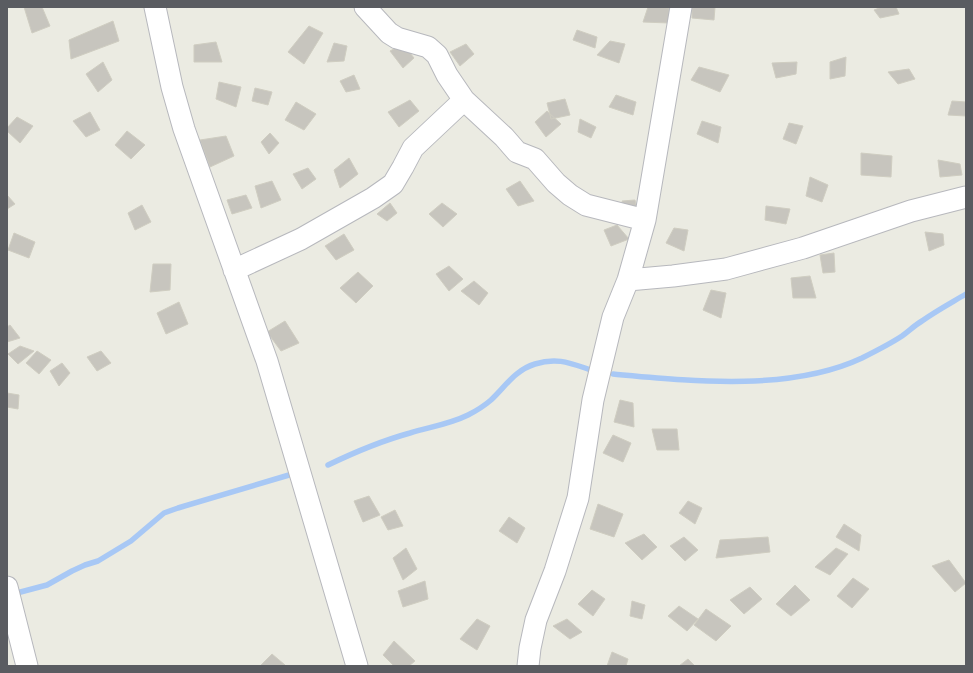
<svg xmlns="http://www.w3.org/2000/svg" width="973" height="673" font-family="'DejaVu Sans',sans-serif">
<style>
.lines{fill:none;stroke-linecap:round;stroke-linejoin:round}
.stream{stroke:#a8c8f5;stroke-width:5.5}
.building{fill:#c7c5be;stroke:#cfcdc1}
.minor-casing{stroke:#b7b8bd;stroke-width:23}
.minor{stroke:#fff;stroke-width:21}
</style>
<rect width="100%" height="100%" fill="#ebebe2"/>
<g class="lines">
<!-- stream -->
<path class="stream" d="M613 374C690 381 790 392 862 358 876 351 890 344 902 336 909 331 915 325 922 321 936 311 951 303 966 294
M328 465C355 452 381 441 410 433 430 427 450 424 468 415 476 411 484 406 491 400 505 387 515 370 535 364 557 357 570 363 591 370
M13 594 47 585 72 571 85 565 98 561 131 541 164 513 178 508 289 475"/>
</g>
<!-- building -->
<path class="building" d="M24 7H42L50 26 32 33Z
M648 7 669 8V23L643 22Z
M692 7H715L714 20 692 18Z
M882 7H896L899 14 880 18 874 10Z
M113 21 119 41 71 59 69 40Z
M309 26 323 33 304 64 288 52Z
M577 30 597 37 595 48 573 40Z
M610 41 625 44 619 63 597 55Z
M216 42 222 62H194V45Z
M334 43 347 46 344 61 327 62Z
M403 44 414 58 403 68 390 51Z
M466 44 474 54 460 66 450 52Z
M846 57 845 76 830 79V62Z
M103 62 112 80 98 92 86 74Z
M797 62 796 74 776 78 772 63Z
M699 67 729 75 720 92 691 80Z
M909 69 915 79 898 84 888 72Z
M354 75 360 89 346 92 340 81Z
M219 82 241 87 236 107 216 99Z
M255 88 272 92 268 105 252 101Z
M616 95 636 102 633 115 609 107Z
M565 99 570 115 551 119 547 103Z
M410 100 419 111 399 127 388 112Z
M952 101 966 102V116L948 115Z
M296 102 316 114 304 130 285 120Z
M547 111 561 124 546 137 535 122Z
M90 112 100 130 86 137 73 121Z
M17 117 33 126 20 143 7 131V128Z
M580 119 596 127 591 138 578 132Z
M702 121 721 127 718 143 697 134Z
M789 123 803 126 796 144 783 139Z
M127 131 145 145 131 159 115 145Z
M270 133 279 143 269 154 261 142Z
M226 136 234 156 210 167 200 140Z
M861 153 892 156 891 177 861 175Z
M349 158 358 174 340 188 334 170Z
M938 160 960 164 962 175 940 177Z
M308 168 316 179 302 189 293 174Z
M810 177 828 185 822 202 806 196Z
M272 181 281 200 261 208 255 186Z
M520 181 534 201 518 206 506 189Z
M7 195 15 204 7 209Z
M246 195 252 208 232 214 227 200Z
M635 200 638 213 625 215 622 201Z
M390 203 397 213 387 221 377 214Z
M442 203 457 214 443 227 429 214Z
M142 205 151 222 135 230 128 213Z
M766 206 790 209 786 224 765 220Z
M617 225 629 239 611 246 604 230Z
M674 228 688 230 684 251 666 243Z
M925 232 943 234 944 245 929 251Z
M14 233 35 242 29 258 8 250Z
M344 234 354 250 336 260 325 246Z
M834 253 835 272 823 273 820 255Z
M153 264H171L170 290 150 292Z
M449 266 463 279 449 291 436 274Z
M358 272 373 286 356 303 340 288Z
M810 276 816 298H793L791 278Z
M474 281 488 293 479 305 461 291Z
M711 290 726 293 721 318 703 310Z
M179 302 188 324 166 334 157 313Z
M285 321 299 343 281 351 267 332Z
M10 325 20 338 7 342V327Z
M20 346 34 351 18 364 8 354Z
M37 351 51 360 39 374 26 363Z
M101 351 111 363 97 371 87 357Z
M62 363 70 373 59 386 50 371Z
M7 393 19 395 18 409 7 407Z
M620 400 633 403 634 427 614 422Z
M652 429H677L679 450H657Z
M613 435 631 443 623 462 603 453Z
M369 496 380 515 363 522 354 501Z
M688 501 702 508 695 524 679 513Z
M598 504 623 514 614 537 590 529Z
M395 510 403 526 388 530 381 517Z
M509 517 525 528 517 543 499 531Z
M844 524 861 535 859 551 836 537Z
M644 534 657 547 642 560 625 543Z
M684 537 698 550 685 561 670 546Z
M768 537 770 552 716 558 720 540Z
M406 548 417 569 403 580 393 558Z
M836 548 848 554 830 575 815 567Z
M949 560 966 583 955 592 932 566Z
M853 578 869 589 852 608 837 596Z
M425 581 428 599 403 607 398 591Z
M795 585 810 600 791 616 776 604Z
M750 587 762 599 744 614 730 600Z
M592 590 605 599 593 616 578 604Z
M632 601 645 605 642 619 630 616Z
M679 606 698 619 687 631 668 616Z
M706 609 731 626 716 641 694 625Z
M477 619 490 626 477 650 460 639Z
M567 619 582 632 570 639 553 626Z
M394 641 415 661 409 666H394L383 655Z
M612 652 628 659 626 666H607Z
M272 654 285 665 260 666Z
M688 659 695 666H679Z"/>
<g class="lines">
<defs>
<path id="minor" d="M155 7 172 87 184 129 267 361 357 666
M365 7 389 33 397 38 428 47 437 55 447 75 464 100 504 137 517 152 535 159 556 183 570 195 586 205 645 220
M234 270 301 239 373 198 393 184 403 167 413 148 464 100
M628 280 673 276 726 269 803 248 911 211 966 197
M7 587 27 666
M528 666 530 648 536 620 555 571 578 498 593 400 613 317 628 280 645 220 681 7"/>
</defs>
<!-- minor casing -->
<use href="#minor" class="minor-casing"/>
<!-- minor -->
<use href="#minor" class="minor"/>
</g>
<!-- border -->
<rect width="973" height="673" fill="none" stroke="#5a5c61" stroke-width="16"/>
</svg>
